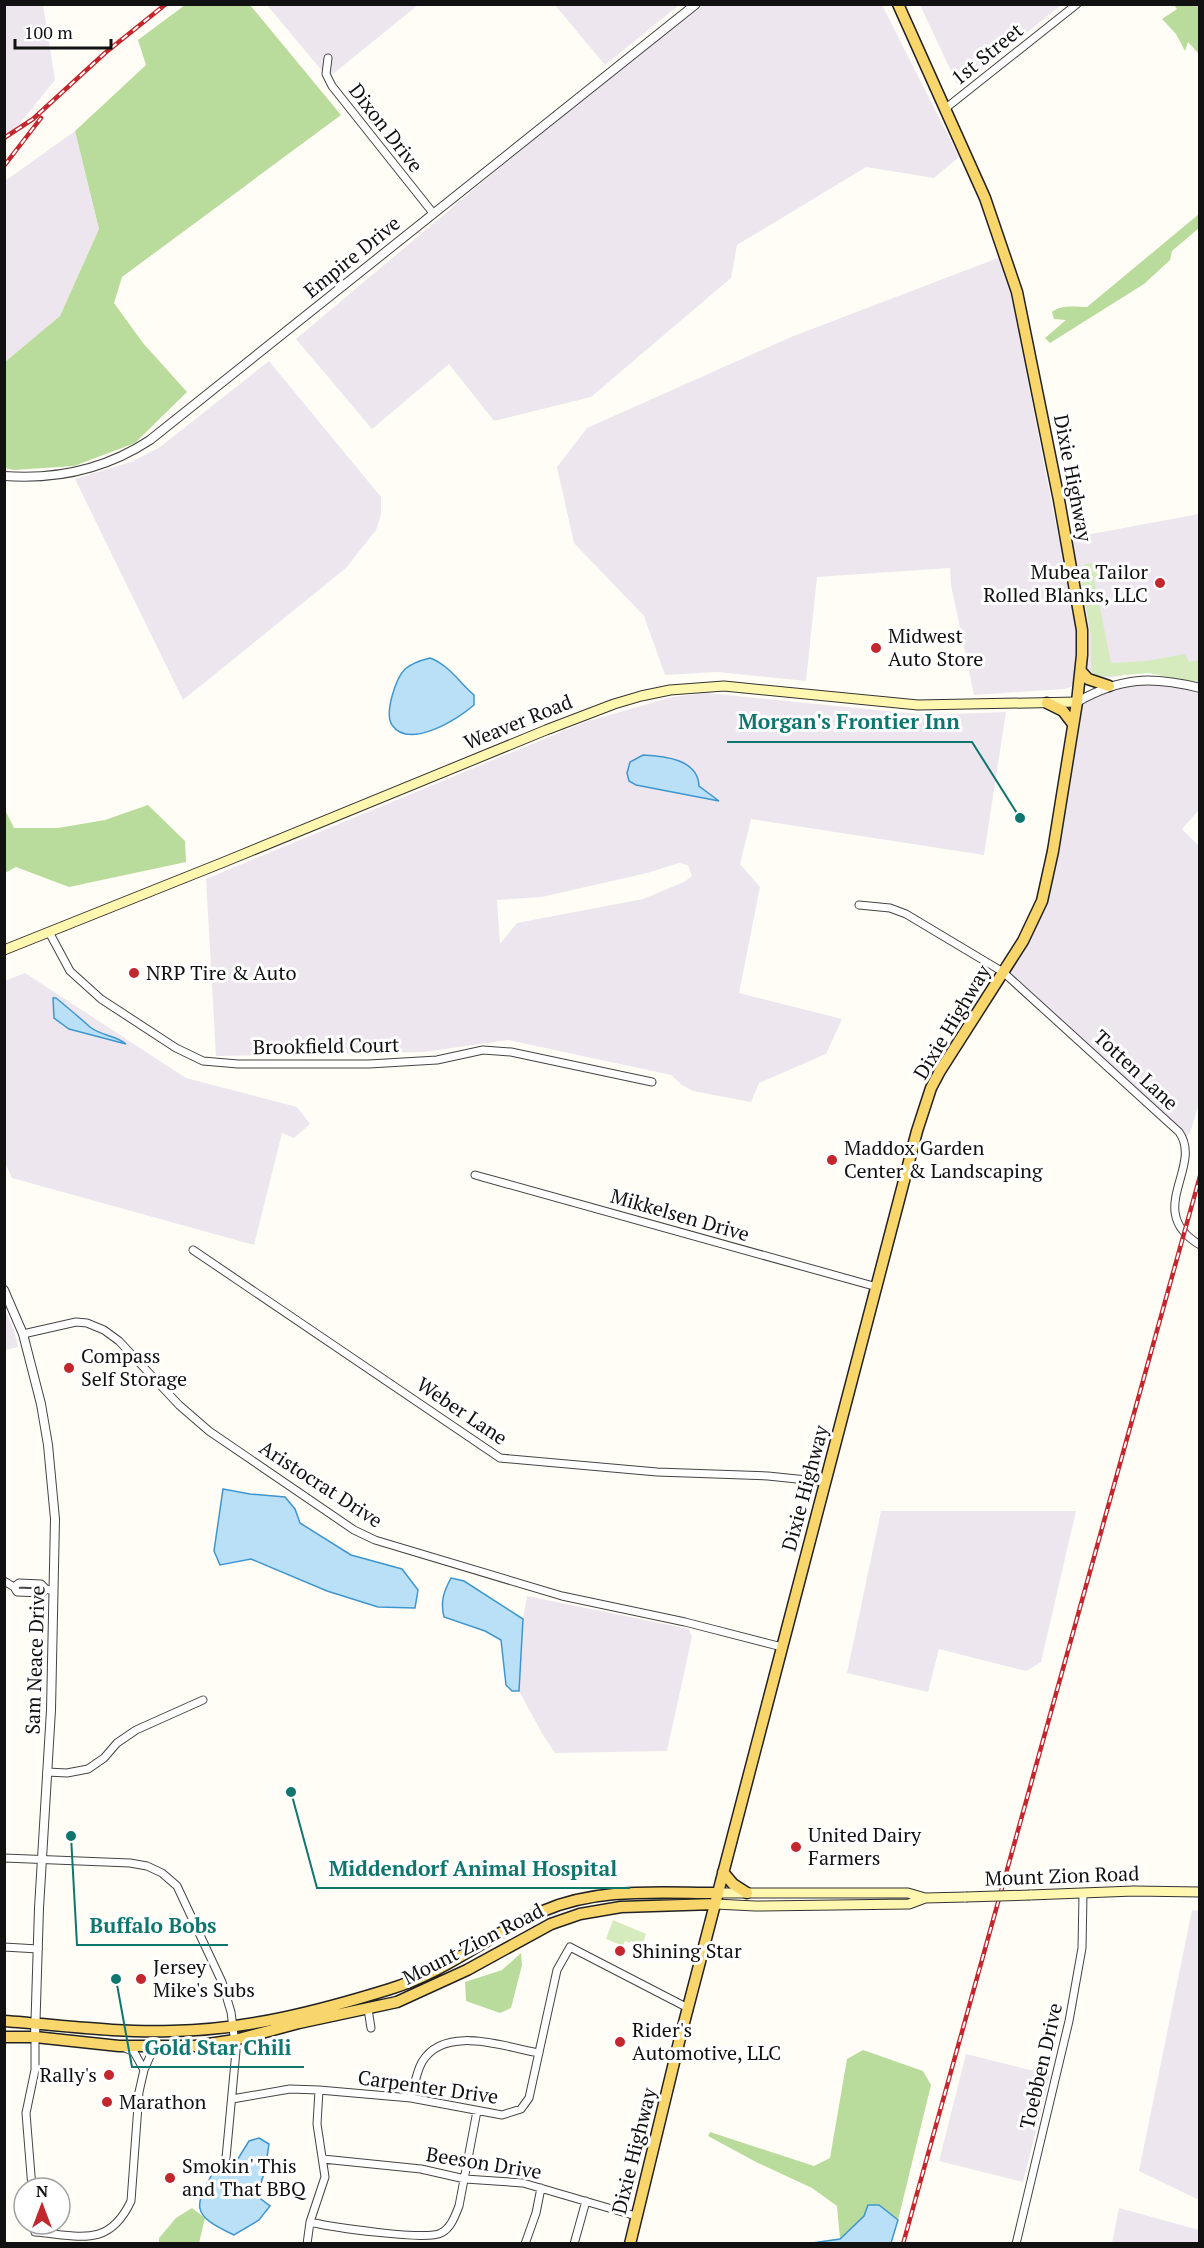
<svg xmlns="http://www.w3.org/2000/svg" width="1204" height="2248" font-family="'PT Serif',serif">
<style>
.industrial{fill:#eee6ef;fill-rule:evenodd}
.green{fill:#d5ebbd}
.forest{fill:#b9dc9c}
.water{fill:#b9e0f7;stroke:#3f96cf;stroke-width:1.5}
.lines{fill:none;stroke-linecap:round;stroke-linejoin:round}
.minor-casing{stroke:#444;stroke-width:9}
.tertiary-casing{stroke:#444;stroke-width:10}
.secondary-casing{stroke:#333;stroke-width:11}
.primary-casing{stroke:#222;stroke-width:13}
.minor{stroke:#fff;stroke-width:7}
.tertiary{stroke:#fff;stroke-width:8}
.secondary{stroke:#fff6b0;stroke-width:9}
.primary{stroke:#f9d66b;stroke-width:10}
.rail-casing{stroke:#c4262e;stroke-width:4.5}
.rail{stroke:#fff;stroke-width:2;stroke-dasharray:7;stroke-linecap:butt}
.secondary-bridge-casing{stroke:#333;stroke-width:11;stroke-linecap:butt}
.secondary-bridge{stroke:#fff6b0;stroke-width:9}
.poi-dot{fill:#c4262e;stroke:#fff;stroke-width:2}
.labels{text-anchor:middle;stroke-width:6;stroke-linejoin:round;paint-order:stroke}
.street-label{font-size:20px;fill:#111;stroke:#fff}
.poi-label{font-size:20px;fill:#111;stroke:#fff;text-anchor:start}
.leader{fill:none;stroke:#0f766e;stroke-width:2}
.callout-dot{fill:#0f766e;stroke:#fff;stroke-width:2}
.callout-label{font-size:21px;text-anchor:middle;font-weight:bold;fill:#0f766e;stroke:#fff;stroke-width:6;stroke-linejoin:round;paint-order:stroke}
</style>
<rect width="100%" height="100%" fill="#fffdf5"/>
<!-- industrial -->
<path class="industrial" d="M5 4 43 5 55 80 12 133 5 136Z
M267 5H418L328 78Z
M555 5H679L605 65Z
M704 5H882L959 157 934 178 866 167 737 245 731 278 591 397 494 421 449 364 372 429 296 339 598 85Z
M920 5H1061L959 88Z
M75 131 99 229 60 316 5 362V181Z
M998 258 1009 285 1059 540 1199 514V680L1148 671 1093 681 1064 689 974 695 951 585 950 568 817 577 806 681 717 672 665 675 644 616 574 543 557 467 587 428 791 337Z
M269 361 381 497V514L376 530 346 568 183 700 75 479 131 462 160 447Z
M1123 682 1199 688V810L1182 829 1200 847V1100L1190 1133 1184 1138 1003 972 1042 901 1077 702Z
M707 693 927 715 1006 712 984 855 751 819 740 864 760 887 739 993 842 1019 826 1054 759 1083 751 1102 693 1091 682 1085 671 1075 508 1040 424 1052 216 1056 206 879 585 722 672 697ZM679 863 688 865 692 876 684 882 643 899 517 923 500 944 497 900 542 897 647 873Z
M25 973 186 1078 297 1107 310 1124 294 1138 282 1133 254 1245 12 1178 5 1163V981Z
M4 1308 14 1330 18 1347 5 1350Z
M881 1511H1076L1041 1662 1026 1671 939 1649 928 1692 847 1673Z
M527 1596 689 1629 692 1637 667 1751 555 1753 543 1735 519 1691 523 1619Z
M1192 1910 1200 1911 1199 2200 1139 2171Z
M966 2054 1050 2075 1023 2182 939 2161Z
M1119 2208 1199 2230V2243H1112Z"/>
<!-- green -->
<path class="green" d="M1092 563 1099 576 1094 578 1111 663 1146 661 1185 654 1189 662 1199 660V684L1149 673 1096 677 1091 670V636L1081 577 1084 564Z
M613 1920 646 1934 642 1946 631 1941 630 1943 625 1941 623 1946 606 1939Z"/>
<!-- forest -->
<path class="forest" d="M185 5H250L341 115 122 277 114 303 143 343 187 392 135 443 74 466 14 470 5 468V362L60 316 99 229 75 131 146 65 138 40Z
M1174 5H1199V54L1188 42 1185 51 1176 34 1162 19 1177 9Z
M1199 214V228L1172 251 1170 260 1144 284 1050 343 1045 338 1066 320 1054 319 1052 312C1062 304 1076 307 1087 307Z
M148 805 185 841 186 862 69 887 16 867 5 873V810L14 828H58L105 820Z
M521 1953 522 1965 511 2008 500 2013 466 2001 465 1982 502 1970Z
M863 2050 923 2071 931 2085 898 2220 879 2205 864 2216 840 2239 837 2206 812 2188 756 2162 708 2136 710 2132 814 2166 830 2158 847 2059Z
M192 2208 205 2218 199 2243H159V2238L176 2218Z"/>
<!-- water -->
<path class="water" d="M430 658C449 665 459 682 474 695V705C458 719 409 750 392 725 384 713 396 678 405 669 412 663 422 660 430 658Z
M643 755C664 756 698 759 699 786L719 801 636 785 629 781 627 773 630 762Z
M53 998H56C68 1008 79 1017 90 1027 101 1036 116 1035 126 1044L69 1029 54 1018Z
M223 1489 250 1494 285 1497 295 1509 300 1523 351 1555 402 1569 418 1590 415 1608 378 1607 327 1591 251 1559 220 1565 214 1551Z
M451 1578 464 1581 523 1619 519 1691H512L506 1685 501 1640 485 1631 444 1617C440 1601 444 1591 451 1578Z
M259 2138 269 2144 265 2170 257 2196 270 2206 259 2220 234 2235C189 2214 194 2207 216 2167L225 2170 236 2162 249 2141Z
M868 2205H879L898 2220 891 2243H812L840 2239 864 2216Z"/>
<g class="lines">
<defs>
<path id="minor" d="M328 58 326 74 332 86 433 213
M946 108 1077 4
M859 905 890 908 906 914 1003 972 1179 1132C1204 1167 1143 1211 1200 1245
M49 932 70 971 101 999 176 1048 203 1061 238 1064H369L437 1060 483 1050 511 1052 652 1082
M475 1175 877 1287
M193 1250 500 1458 657 1472 768 1476 826 1482
M23 1334 76 1322 87 1323 104 1330 119 1341 179 1405 209 1431 354 1530 375 1540 562 1596 685 1622 782 1647
M4 1581 14 1587 17 1592 42 1593 46 1589
M14 1587 19 1583 41 1584 46 1589 50 1590
M47 1772 67 1773 88 1769 104 1758 117 1743 136 1730 203 1700
M4 1858 130 1863 147 1866 162 1873 177 1886 222 1982 231 2012 236 2051 226 2158
M4 1947 38 1949
M368 2009 371 2028
M125 2048 134 2052 144 2070
M411 2098C414 2087 416 2073 422 2062 444 2024 505 2047 539 2053
M232 2099 290 2089 319 2090 411 2098 502 2115 521 2109 529 2098 557 1970 570 1947 688 2008
M323 2159 421 2169 465 2179 523 2183 636 2216
M32 2188 26 2113 35 2070V2037
M310 2222C331 2227 426 2241 441 2233 451 2228 455 2216 459 2206L477 2111
M35 2224V2232C80 2236 109 2248 131 2201L139 2092 144 2070 151 2054 160 2046
M307 2244 310 2222 325 2177 317 2124 319 2090
M525 2244 536 2213 541 2188
M574 2244 586 2201
M1016 2244 1069 2021 1082 1948 1083 1894"/>
<path id="tertiary" d="M4 476C58 480 106 469 150 440L696 4
M1077 702C1121 677 1151 676 1200 688
M4 1290 23 1334 41 1404 48 1445 55 1519 51 1710 39 1908 35 2037"/>
<path id="secondary" d="M4 950 224 862 546 730 614 704 641 696 670 690 724 686 918 705 1077 702
M718 1893H908L925 1898 966 1897
M1030 1895 1134 1891 1200 1892
M715 1904 755 1906 909 1904 925 1898"/>
<path id="primary" d="M1081 671 1088 679 1109 686
M1047 703 1063 711 1073 724
M723 1872 733 1884 747 1893
M4 2021C60 2025 117 2033 172 2031 246 2030 319 2011 390 1989 446 1972 490 1934 543 1911 598 1887 659 1893 718 1893
M4 2037H35L119 2046H195L235 2040 299 2023 397 2002 467 1970 551 1924 580 1914 621 1907 715 1904
M630 2244 679 2042 917 1131 931 1088 940 1071 1023 941 1042 901 1053 851 1077 702 1082 655V630L1059 500 1017 292 985 198 898 4"/>
</defs>
<!-- minor casing -->
<use href="#minor" class="minor-casing"/>
<!-- tertiary casing -->
<use href="#tertiary" class="tertiary-casing"/>
<!-- secondary casing -->
<use href="#secondary" class="secondary-casing"/>
<!-- primary casing -->
<use href="#primary" class="primary-casing"/>
<!-- minor -->
<use href="#minor" class="minor"/>
<!-- tertiary -->
<use href="#tertiary" class="tertiary"/>
<!-- secondary -->
<use href="#secondary" class="secondary"/>
<!-- primary -->
<use href="#primary" class="primary"/>
<defs>
<path id="rail" d="M4 138 33 119 105 53 166 4
M4 166 41 118
M903 2244 1200 1176"/>
</defs>
<!-- rail casing -->
<use href="#rail" class="rail-casing"/>
<!-- rail -->
<use href="#rail" class="rail"/>
<defs>
<path id="secondary-bridge" d="M966 1897 1030 1895"/>
</defs>
<!-- secondary-bridge casing -->
<use href="#secondary-bridge" class="secondary-bridge-casing"/>
<!-- secondary-bridge -->
<use href="#secondary-bridge" class="secondary-bridge"/>
</g>
<!-- markers -->
<g class="poi-dot">
<circle cx="1160" cy="583" r="6"/>
<circle cx="876" cy="648" r="6"/>
<circle cx="134" cy="973" r="6"/>
<circle cx="832" cy="1160" r="6"/>
<circle cx="69" cy="1368" r="6"/>
<circle cx="796" cy="1847" r="6"/>
<circle cx="620" cy="1951" r="6"/>
<circle cx="141" cy="1979" r="6"/>
<circle cx="620" cy="2042" r="6"/>
<circle cx="109" cy="2075" r="6"/>
<circle cx="107" cy="2102" r="6"/>
<circle cx="170" cy="2178" r="6"/>
</g>
<g class="labels">
<!-- street labels -->
<g class="street-label">
<text transform="translate(987 54) rotate(-39)" y="7">1st Street</text>
<text transform="translate(386 128) rotate(52)" y="7">Dixon Drive</text>
<text transform="translate(352 257) rotate(-39)" y="7">Empire Drive</text>
<text transform="translate(1073 478) rotate(79)" y="7">Dixie Highway</text>
<text transform="translate(518 722) rotate(-22)" y="7">Weaver Road</text>
<text transform="translate(952 1022) rotate(-59)" y="7">Dixie Highway</text>
<text transform="translate(326 1046) rotate(-1)" y="7">Brookfield Court</text>
<text transform="translate(1136 1070) rotate(43)" y="7">Totten Lane</text>
<text transform="translate(680 1215) rotate(16)" y="7">Mikkelsen Drive</text>
<text transform="translate(462 1411) rotate(34)" y="7">Weber Lane</text>
<text transform="translate(321 1484) rotate(33)" y="7">Aristocrat Drive</text>
<text transform="translate(805 1488) rotate(-75)" y="7">Dixie Highway</text>
<text transform="translate(35 1660) rotate(-88)" y="7">Sam Neace Drive</text>
<text transform="translate(1062 1876) rotate(-2)" y="7">Mount Zion Road</text>
<text transform="translate(473 1944) rotate(-27)" y="7">Mount Zion Road</text>
<text transform="translate(1041 2066) rotate(-77)" y="7">Toebben Drive</text>
<text transform="translate(428 2087) rotate(8)" y="7">Carpenter Drive</text>
<text transform="translate(634 2151) rotate(-76)" y="7">Dixie Highway</text>
<text transform="translate(484 2163) rotate(9)" y="7">Beeson Drive</text>
</g>
<!-- poi labels -->
<g class="poi-label">
<text x="1148" y="579" text-anchor="end">Mubea Tailor<tspan x="1148" dy="23">Rolled Blanks, LLC</tspan></text>
<text x="888" y="643">Midwest<tspan x="888" dy="23">Auto Store</tspan></text>
<text x="146" y="980">NRP Tire &amp; Auto</text>
<text x="844" y="1155">Maddox Garden<tspan x="844" dy="23">Center &amp; Landscaping</tspan></text>
<text x="81" y="1363">Compass<tspan x="81" dy="23">Self Storage</tspan></text>
<text x="808" y="1842">United Dairy<tspan x="808" dy="23">Farmers</tspan></text>
<text x="632" y="1958">Shining Star</text>
<text x="153" y="1974">Jersey<tspan x="153" dy="23">Mike's Subs</tspan></text>
<text x="632" y="2037">Rider's<tspan x="632" dy="23">Automotive, LLC</tspan></text>
<text x="97" y="2082" text-anchor="end">Rally's</text>
<text x="119" y="2109">Marathon</text>
<text x="182" y="2173">Smokin' This<tspan x="182" dy="23">and That BBQ</tspan></text>
</g>
</g>
<!-- callouts -->
<path class="leader" d="M1020 818L972 742H727M291 1792L317 1888H630M71 1836L77 1945H228M116 1979L132 2067H304"/>
<g class="callout-dot">
<circle cx="1020" cy="818" r="6"/>
<circle cx="291" cy="1792" r="6"/>
<circle cx="71" cy="1836" r="6"/>
<circle cx="116" cy="1979" r="6"/>
</g>
<g class="callout-label">
<text x="849" y="729">Morgan's Frontier Inn</text>
<text x="473" y="1876">Middendorf Animal Hospital</text>
<text x="153" y="1933">Buffalo Bobs</text>
<text x="218" y="2055">Gold Star Chili</text>
</g>
<!-- border -->
<rect width="1204" height="2248" fill="none" stroke="#111111" stroke-width="12"/>
<!-- north arrow -->
<g transform="translate(42 2206)"><circle r="28" fill="#ffffff" stroke="#a0a0a0" stroke-width="1.5"/>
<path d="M0-4.5L10 22L0 15L-10 22Z" fill="#c4262e"/>
<text y="-9" font-size="16" font-weight="bold" text-anchor="middle" fill="#111111">N</text>
</g>
<!-- scale -->
<path d="M15 39v9h96v-9" fill="none" stroke="#111111" stroke-width="3"/>
<text x="24" y="39" font-size="18" fill="#111111" stroke="#ffffff" stroke-width="4.5" paint-order="stroke">100 m</text>
</svg>
